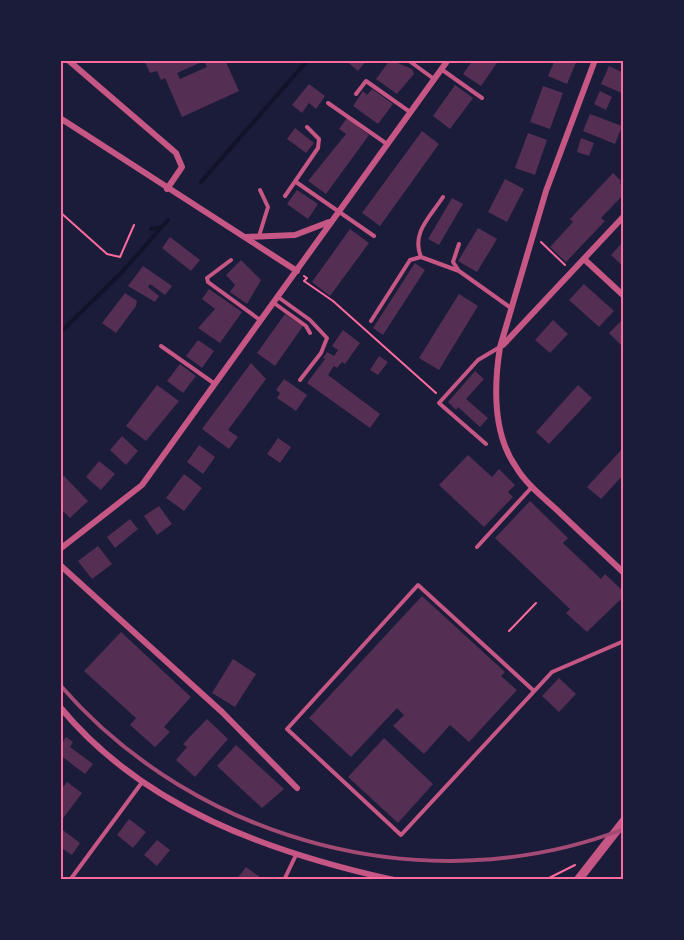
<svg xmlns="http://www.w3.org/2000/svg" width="684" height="940" font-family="'Source Sans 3',sans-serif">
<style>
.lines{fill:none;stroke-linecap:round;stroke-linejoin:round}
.stream{stroke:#12122b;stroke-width:4}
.building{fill:#542f53;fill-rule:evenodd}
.path{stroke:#ff6b9d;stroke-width:2}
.service{stroke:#c65784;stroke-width:4}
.minor{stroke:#c65784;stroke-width:6}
.tertiary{stroke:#c65784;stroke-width:9}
.rail{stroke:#a44b75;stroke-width:4}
.neatline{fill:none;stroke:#ff6b9d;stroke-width:2}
</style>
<rect width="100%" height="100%" fill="#1b1b3a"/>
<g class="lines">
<!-- stream -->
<path class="stream" d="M201 182 308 60
M151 229 162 227
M60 333 123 271 168 220"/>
</g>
<!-- building -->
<path class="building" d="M144 60H225L239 91 182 117 165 78 161 80 157 71 150 73ZM204 61 207 67 180 79 177 73Z
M345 60H367L358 71Z
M390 60 412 69 414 74 397 94 376 79Z
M473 60H499L481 86 463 74Z
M555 60H577L567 84 548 76Z
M609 66 624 73V94L601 84Z
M309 84 325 96 316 109 309 103 302 113 292 105Z
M455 85 473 98 450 129 433 116Z
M543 86 563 93 550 129 530 122Z
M372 89 393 104 378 124 353 106 363 91 367 95Z
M600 91 612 97 606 110 594 104Z
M590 114 622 126 615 144 583 131Z
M347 118 369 135 326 194 308 181 346 134 339 129Z
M295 128 314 143 306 153 287 139Z
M422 131 439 144 380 226 362 213Z
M528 133 547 140 535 175 515 168Z
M581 138 594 143 589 156 577 152Z
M613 173 621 181 620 183 624 187V194L601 218 605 221 566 262 550 247 573 222 570 219Z
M505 179 524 189 507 222 488 212Z
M297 190 318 204 308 219 287 204Z
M452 198 463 204 439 245 428 239Z
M478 228 497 239 477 272 458 261Z
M350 229 369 243 330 296 312 282Z
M170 237 200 260 191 271 162 248Z
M624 241V267L611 255Z
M241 260 261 280 247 304 230 292 235 285 226 275Z
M415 263 425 270 383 335 373 328Z
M143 266 172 286 165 295 150 284 148 287 159 296 155 302 128 286Z
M584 284 614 311 599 327 569 300Z
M209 289 242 312 220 343 198 328 215 309 202 299Z
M125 293 137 301 136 306 116 333 102 323Z
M459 294 478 306 439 370 419 358Z
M285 314 303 326 275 366 257 353Z
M623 319 624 321V348L609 333Z
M553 320 568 334 550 353 535 340Z
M343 330 360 343 345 364 342 362 337 368 334 366 328 375 380 414 370 428 307 383 325 359 323 358 327 352 334 356 338 350 332 346Z
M198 340 214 351 202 368 186 356Z
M379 356 388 362 378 375 370 370Z
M251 363 266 379 228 430 238 437 229 449 202 429Z
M180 364 196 376 183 393 167 381Z
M475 371 484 379 466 399 488 418 480 427 458 407 456 410 448 402Z
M284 379 307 395 296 411 277 398 280 393 276 390Z
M157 385 179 401 146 441 126 426Z
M578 385 592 398 549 444 536 432Z
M122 436 138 451 126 465 110 450Z
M278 438 291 447 280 463 267 454Z
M199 445 215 457 203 474 187 462Z
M624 447V474L601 499 587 487Z
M468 455 492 477 499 469 515 485 508 492 513 497 484 527 439 485Z
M99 461 115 474 101 490 86 477Z
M184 474 202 488 184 511 166 498Z
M64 476 88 501 70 518 60 508V480Z
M530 501 568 538 563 543 601 579 605 574 624 592 622 598 587 632 566 613 570 609 495 538Z
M159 506 172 524 157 535 144 516Z
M130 519 138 529 115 548 107 537Z
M98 546 112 564 92 579 78 561Z
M422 596 505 672 501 676 517 690 469 742 450 725 424 754 393 726 404 715 397 708 351 757 309 718Z
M121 632 191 697 164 727 170 732 155 747 130 725 136 718 84 671Z
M233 659 256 674 235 707 212 693Z
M559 678 576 694 559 712 542 696Z
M207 719 228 739 195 777 176 760 187 747 183 744Z
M66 737 73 742 70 747 93 764 85 774 60 755V746Z
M384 738 433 784 398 823 348 777Z
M236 745 284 789 262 808 217 766Z
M67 782 82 793 61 821 60 791Z
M129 819 146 832 133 848 117 835Z
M60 828 80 843 72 855 60 847Z
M157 840 170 850 157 866 144 855Z
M246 867 261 878 259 880H236Z"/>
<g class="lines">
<!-- path -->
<path class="path" d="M60 212 107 254 120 257 134 225
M541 242 565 265
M304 276 307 278 304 281 333 301 436 393
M509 631 536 603
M545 880 575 865"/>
<!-- service -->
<path class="service" d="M408 60 434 79
M441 69 482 98
M356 94 366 81 410 112
M328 103 387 144
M296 182 374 236
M285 196 318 148 319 139 307 127
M259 236 268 207 260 190
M459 244 453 262 459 271 511 308
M421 257C411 233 430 217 443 197
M231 260 207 278 208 282 260 320
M278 297 310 320 327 338 321 353 300 380
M274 303 306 326 310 333
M371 321 410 260 421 257 459 271
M161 346 215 384
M486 444 439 403 478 360 500 347
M477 547 532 487
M534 691 418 585 287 729 401 835 552 672 624 641
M70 880 143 781
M284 880 296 855"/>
<!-- minor -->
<path class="minor" d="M68 60 176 153 182 167 167 189
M595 60 546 191 500 347C494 385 493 434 516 467 526 484 543 497 557 510 579 531 602 552 624 573
M60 118 297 271
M246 237 295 235 329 222
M584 259 624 296
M503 345 624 216
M60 549 142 485 448 60
M60 565 222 712 297 788
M60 707C143 808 271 853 394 880"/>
<!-- tertiary -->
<path class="tertiary" d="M578 880 624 821"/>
<!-- rail -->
<path class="rail" d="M60 685C197 843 428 904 624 829
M623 880 624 879"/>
</g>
<!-- border -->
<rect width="684" height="940" fill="none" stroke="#1b1b3a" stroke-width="123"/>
<rect x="62" y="62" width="560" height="816" class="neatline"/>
</svg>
